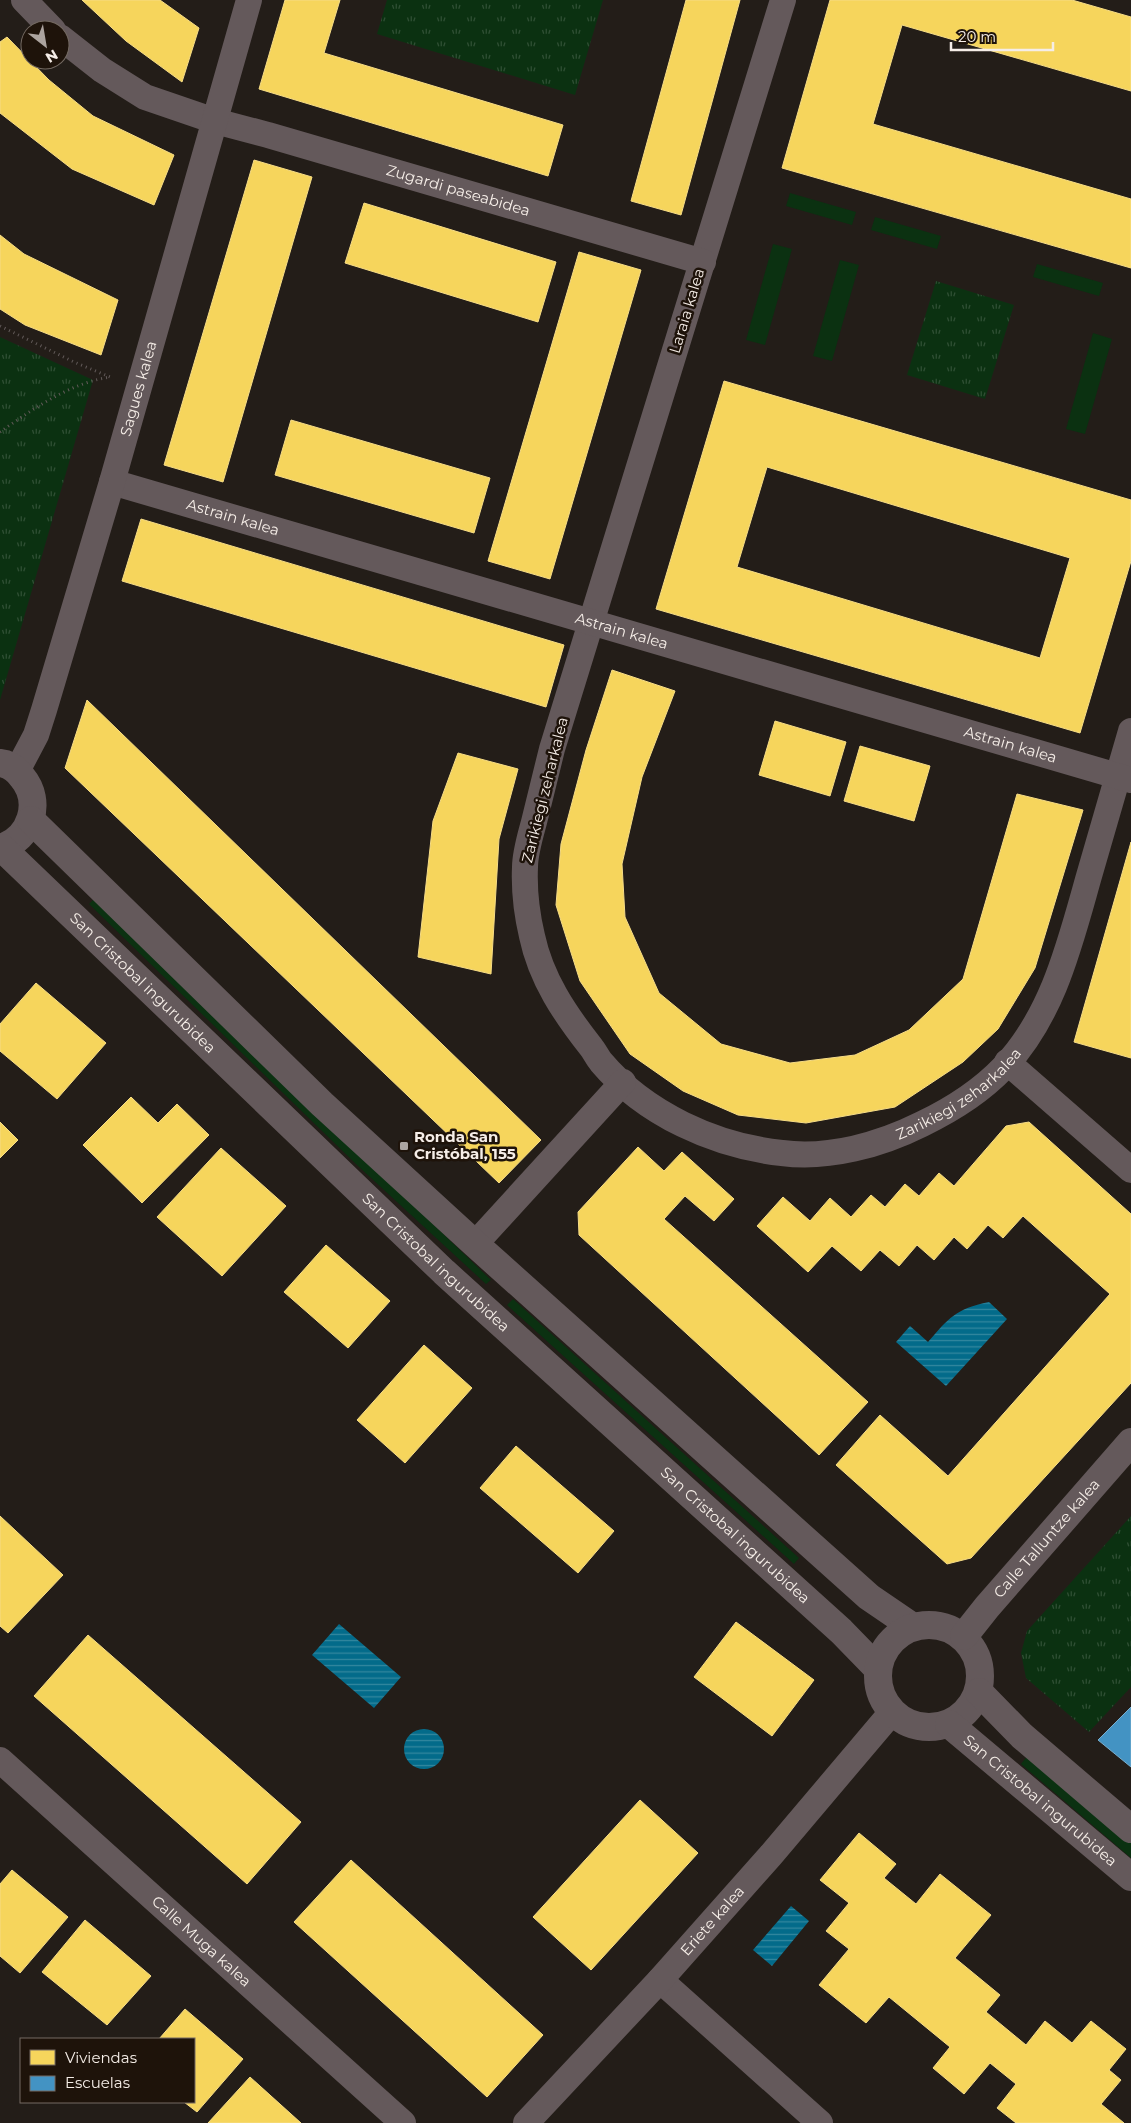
<svg xmlns="http://www.w3.org/2000/svg" width="1131" height="2123" font-family="Montserrat,sans-serif">
<style>
.grass{fill:url(#grass-tufts)}
.garden{fill:#0b3111}
.water{fill:url(#water-rules)}
.homes{fill:#f6d55c;stroke:#f6dc86;fill-rule:evenodd}
.schools{fill:#4393c3;stroke:#78aece}
.lines{fill:none;stroke-linecap:round;stroke-linejoin:round}
.path{stroke:#635b5a;stroke-width:3;stroke-dasharray:1 4;stroke-linecap:butt}
.minor{stroke:#64595b;stroke-width:26}
.tertiary{stroke:#64595b;stroke-width:28}
.poi-dot{fill:#aca49f;stroke:#1e130a;stroke-width:2}
.labels{text-anchor:middle;stroke-width:5;stroke-linejoin:round;paint-order:stroke}
.street-label{font-size:15px;fill:#f5ede7;stroke:#1e130a}
.poi-label{font-size:15px;font-weight:bold;fill:#f5ede7;stroke:#1e130a;text-anchor:start}
</style>
<defs>
<pattern id="grass-tufts" width="24" height="20" patternUnits="userSpaceOnUse" patternTransform="scale(1.25)"><rect width="24" height="20" fill="#0b3111"/><path d="M3 7l-1-3M5 7V3M7 7l1-3M15 17l-1-3M17 17v-4M19 17l1-3" fill="none" stroke="#2f4f34"/></pattern>
<pattern id="water-rules" width="6" height="5" patternUnits="userSpaceOnUse" patternTransform="scale(1.25)"><rect width="6" height="5" fill="#036b8a"/><path d="M0 2.5h6" fill="none" stroke="#3588a0"/></pattern>
</defs>
<rect width="100%" height="100%" fill="#231d18"/>
<!-- grass -->
<path class="grass" d="M387 0H603L575 95 377 34Z
M936 281 1014 305 985 399 907 375Z
M0 337 93 380 0 700Z
M1131 1516V1687L1089 1732 1026 1678 1021 1653 1027 1631Z"/>
<!-- garden -->
<path class="garden" d="M790 193 856 212 852 225 786 206Z
M875 217 941 236 937 249 871 230Z
M773 244 792 249 765 345 746 340Z
M840 260 859 265 832 361 813 356Z
M1037 264 1103 283 1099 296 1033 277Z
M1093 333 1112 339 1085 434 1066 429Z
M95 898 491 1280 486 1284 358 1166 89 904Z
M513 1299 799 1558 794 1564 507 1305Z
M1028 1755 1131 1842V1858L1021 1764Z"/>
<!-- water -->
<path class="water" d="M989 1302 1007 1319 946 1386 896 1342 910 1326 928 1342C949 1318 955 1309 989 1302Z
M339 1624 401 1677 374 1708 312 1655Z
M404 1749a20 20 0 1 1 40 0a20 20 0 1 1-40 0Z
M791 1906 809 1921 772 1966 753 1950Z"/>
<!-- homes -->
<path class="homes" d="M82 0H160L199 28 182 82 126 41Z
M285 0H340L324 53 563 125 548 176 259 89Z
M686 0H740L681 215 631 201Z
M830 0H1072L1131 17V91L902 25 873 124 1131 199V268L782 168Z
M7 37 49 80 93 116 174 155 154 205 72 169 0 113V42Z
M254 160 312 177 223 482 164 465Z
M364 203 556 262 538 322 345 263Z
M0 235 24 254 118 300 101 355 25 325 0 309Z
M579 252 641 270 550 579 488 561Z
M724 381 1131 500V561L1080 733 656 609ZM767 467 1070 558 1040 658 737 567Z
M291 420 490 478 474 533 275 475Z
M141 519 564 645 546 707 122 581Z
M612 670 675 691 642 777 622 864 625 917 659 993 721 1044 790 1063 855 1055 909 1030 963 979 1017 794 1083 810 1035 968 998 1029 963 1062 895 1107 806 1123 738 1115 683 1091 630 1054 580 981 556 905 561 844 586 750Z
M87 700 541 1140 499 1183 65 768Z
M775 721 846 742 830 796 759 775Z
M860 746 930 766 914 821 844 801Z
M458 753 518 769 499 839 491 974 418 957 433 821Z
M1131 842V1058L1074 1042Z
M36 983 106 1043 57 1099 0 1051V1024Z
M131 1097 158 1123 177 1104 209 1135 142 1203 83 1145Z
M0 1122 18 1140 0 1158Z
M1029 1122 1131 1214V1383L971 1558 947 1564 836 1465 880 1415 948 1476 1110 1294 1023 1216 1003 1238 988 1225 967 1249 954 1237 934 1260 917 1245 899 1266 880 1250 861 1271 832 1246 808 1272 757 1226 783 1197 810 1221 830 1198 851 1217 871 1195 885 1207 905 1184 919 1196 939 1173 954 1186 1006 1126Z
M638 1147 664 1171 682 1152 734 1199 714 1221 685 1196 664 1219 868 1402 819 1455 579 1235 578 1212Z
M221 1148 286 1206 222 1276 157 1217Z
M326 1245 390 1301 348 1348 284 1292Z
M424 1345 472 1388 405 1463 357 1420Z
M516 1446 614 1531 578 1573 480 1488Z
M0 1516 63 1575 8 1633 0 1626Z
M736 1622 814 1680 772 1736 694 1677Z
M88 1635 301 1822 247 1884 34 1696Z
M640 1800 698 1853 591 1970 533 1917Z
M859 1833 896 1864 884 1878 916 1904 940 1874 991 1915 955 1958 1000 1995 986 2012 1026 2045 1045 2021 1072 2043 1091 2021 1126 2049 1109 2070 1121 2080 1101 2104 1124 2123H1016L997 2108 1016 2084 990 2063 964 2094 933 2068 950 2047 889 1997 866 2023 819 1985 849 1949 826 1931 849 1903 820 1880Z
M351 1860 543 2035 487 2097 294 1922Z
M12 1870 68 1917 20 1973 0 1956V1884Z
M85 1920 151 1976 107 2025 42 1972Z
M185 2009 243 2059 197 2112 184 2102H194V2039H159Z
M250 2077 301 2123H208Z"/>
<!-- schools -->
<path class="schools" d="M1131 1707V1767L1098 1740Z"/>
<g class="lines">
<!-- path -->
<path class="path" d="M0 326 74 362 110 377
M0 432C33 409 70 383 110 377"/>
<!-- minor -->
<g class="minor">
<path d="M24 0 53 30"/>
<path id="s1" d="M783 0 552 749C546 774 540 798 534 822 530 837 525 853 525 867 524 889 527 915 532 936 541 979 565 1014 591 1047 595 1052 597 1057 601 1062 645 1114 715 1146 782 1153 829 1159 880 1145 922 1124 951 1110 980 1092 1003 1068 1053 1016 1070 943 1089 876 1103 827 1117 779 1131 731"/>
<path id="s2" d="M60 37 102 70 145 97 215 121 268 135 703 262"/>
<path id="s3" d="M112 482 1131 780"/>
<path id="s4" d="M17 771 36 735 44 710 112 482 249 0"/>
<path d="M1007 1062 1131 1170"/>
<path d="M475 1244 623 1082"/>
<path id="s5" d="M0 1760 403 2123"/>
<path d="M660 1980 820 2123"/>
<path id="s6" d="M526 2123 660 1980 771 1855 892 1712"/>
</g>
<!-- tertiary -->
<g class="tertiary">
<path d="M0 763C9 764 17 770 22 777 43 802 31 839 0 848"/>
<path d="M31 820 322 1104 475 1244 869 1597 913 1627"/>
<path id="s7" d="M2 848 444 1272 841 1631 878 1669"/>
<circle cx="929" cy="1676" r="51"/>
<path id="s8" d="M964 1636 987 1607 1131 1442"/>
<path d="M979 1692 1022 1736 1131 1829"/>
<path id="s9" d="M949 1724 1131 1877"/>
</g>
</g>
<!-- markers -->
<rect class="poi-dot" x="399" y="1141" width="10" height="10" rx="2.5"/>
<g class="labels">
<!-- street labels -->
<g class="street-label">
<text dy="5" stroke="none"><textPath href="#s2" startOffset="431">Zugardi paseabidea</textPath></text>
<text transform="translate(687 311) rotate(-73)" y="5">Laraia kalea</text>
<text dy="5" stroke="none"><textPath href="#s4" startOffset="402">Sagues kalea</textPath></text>
<text dy="5" stroke="none"><textPath href="#s3" startOffset="126">Astrain kalea</textPath></text>
<text dy="5" stroke="none"><textPath href="#s3" startOffset="531">Astrain kalea</textPath></text>
<text dy="5" stroke="none"><textPath href="#s3" startOffset="936">Astrain kalea</textPath></text>
<text transform="translate(545 790) rotate(-76)" y="5">Zarikiegi zeharkalea</text>
<text dy="5" stroke="none"><textPath href="#s7" startOffset="195">San Cristobal ingurubidea</textPath></text>
<text dy="5" stroke="none"><textPath href="#s1" startOffset="1519">Zarikiegi zeharkalea</textPath></text>
<text dy="5" stroke="none"><textPath href="#s7" startOffset="600">San Cristobal ingurubidea</textPath></text>
<text dy="5" stroke="none"><textPath href="#s7" startOffset="1005">San Cristobal ingurubidea</textPath></text>
<text dy="5" stroke="none"><textPath href="#s8" startOffset="128">Calle Talluntze kalea</textPath></text>
<text dy="5" stroke="none"><textPath href="#s9" startOffset="119">San Cristobal ingurubidea</textPath></text>
<text dy="5" stroke="none"><textPath href="#s6" startOffset="275">Eriete kalea</textPath></text>
<text dy="5" stroke="none"><textPath href="#s5" startOffset="271">Calle Muga kalea</textPath></text>
</g>
<!-- poi labels -->
<g class="poi-label">
<text x="414" y="1142">Ronda San<tspan x="414" dy="17">Cristóbal, 155</tspan></text>
</g>
</g>
<!-- legend -->
<rect x="20" y="2038" width="175" height="65" fill="#1e130a" stroke="#746a62"/>
<rect x="30" y="2050" width="25" height="15" fill="#f6d55c" stroke="#746a62"/>
<text x="65" y="2063" font-size="15" fill="#f5ede7">Viviendas</text>
<rect x="30" y="2076" width="25" height="15" fill="#4393c3" stroke="#746a62"/>
<text x="65" y="2088" font-size="15" fill="#f5ede7">Escuelas</text>
<!-- north arrow -->
<g transform="translate(45 45) rotate(149)"><circle r="24" fill="#1e130a" stroke="#746a62"/>
<path d="M0-4L9 19L0 12L-9 19Z" fill="#aca49f"/>
<text y="-8" font-size="14" font-weight="bold" text-anchor="middle" fill="#f5ede7">N</text>
</g>
<!-- scale -->
<path d="M951 42v8h102v-8" fill="none" stroke="#f5ede7" stroke-width="2.5"/>
<text x="958" y="42" font-size="15" fill="#f5ede7" stroke="#1e130a" stroke-width="4" paint-order="stroke">20 m</text>
</svg>
